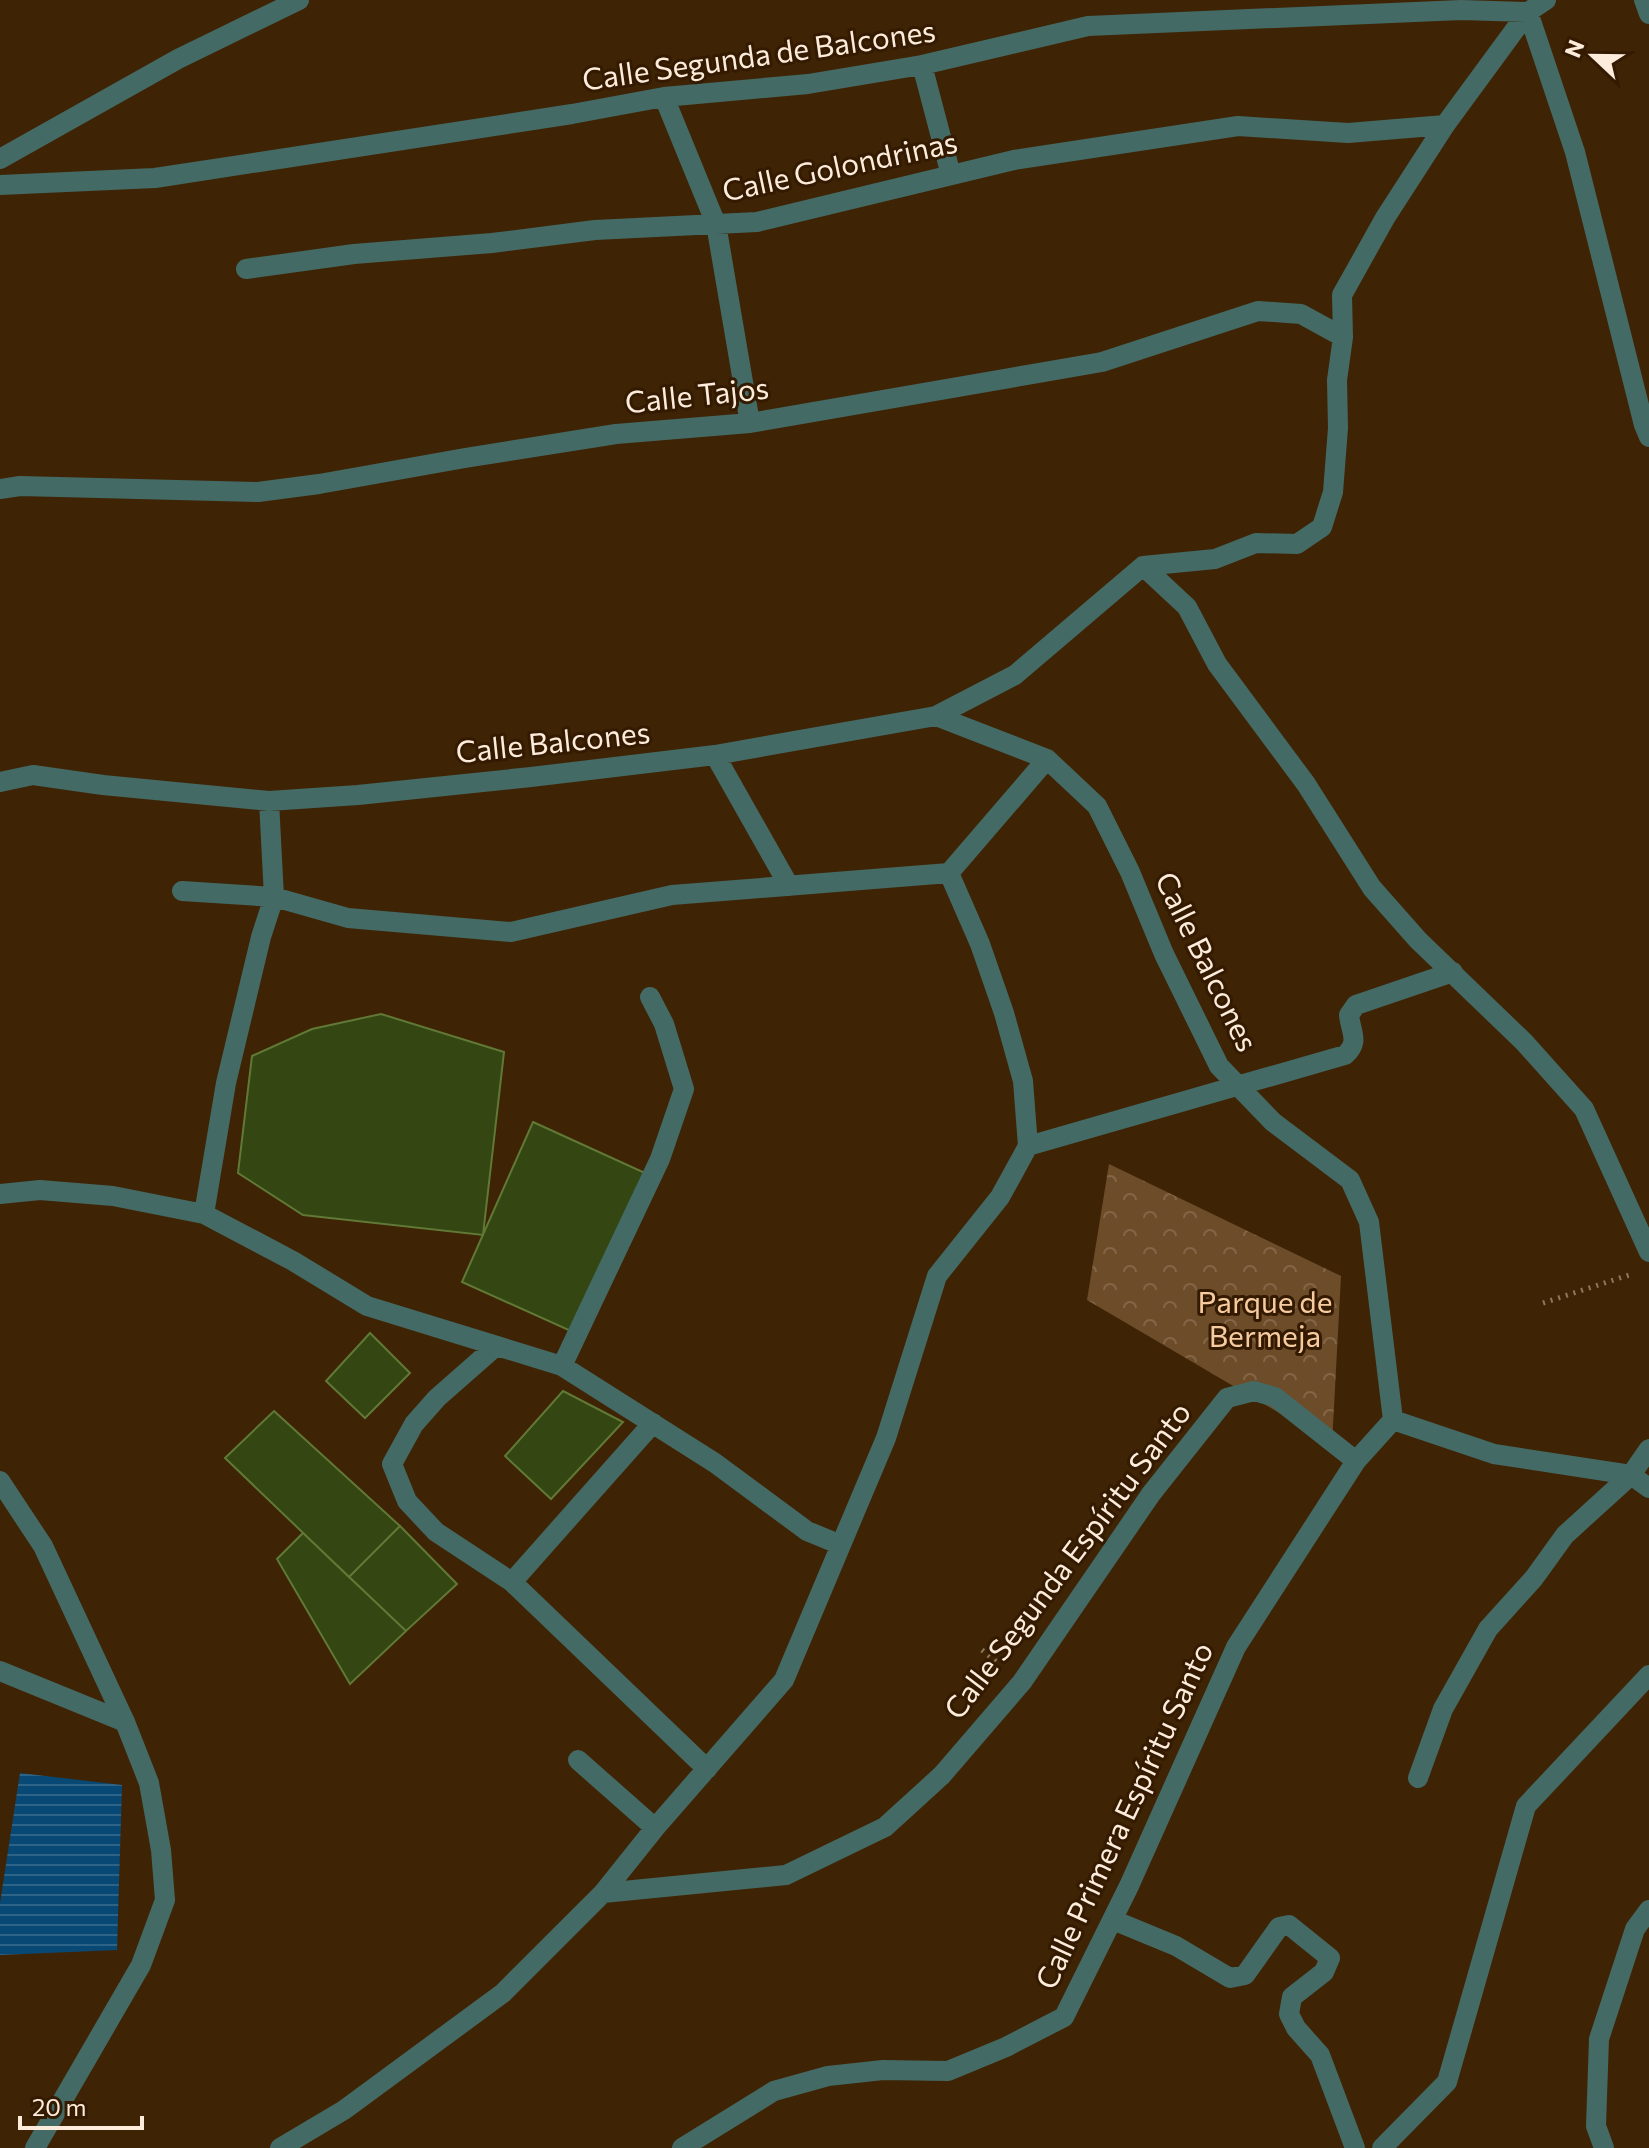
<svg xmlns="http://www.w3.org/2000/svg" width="1649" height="2148" font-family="Commissioner,sans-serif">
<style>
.park{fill:url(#park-crowns)}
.water{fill:url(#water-rules)}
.building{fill:#344612;stroke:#617936;stroke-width:2}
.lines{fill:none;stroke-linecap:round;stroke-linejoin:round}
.path{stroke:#8d775d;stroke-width:5;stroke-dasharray:2 6;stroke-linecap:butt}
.minor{stroke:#446a65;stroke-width:20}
.labels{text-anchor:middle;stroke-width:6;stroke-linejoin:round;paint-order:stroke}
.street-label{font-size:30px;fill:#fdecdb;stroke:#331a00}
.park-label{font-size:30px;fill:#f7cba0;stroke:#331a00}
</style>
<defs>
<pattern id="park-crowns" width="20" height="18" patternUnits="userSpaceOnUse" patternTransform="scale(2)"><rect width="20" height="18" fill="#6d4c29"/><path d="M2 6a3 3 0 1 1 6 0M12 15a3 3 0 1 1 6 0" fill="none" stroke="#836647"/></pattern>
<pattern id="water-rules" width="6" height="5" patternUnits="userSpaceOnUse" patternTransform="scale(2)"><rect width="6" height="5" fill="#084874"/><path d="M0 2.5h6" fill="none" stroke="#2d6387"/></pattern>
</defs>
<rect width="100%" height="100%" fill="#3e2404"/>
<!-- park -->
<path class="park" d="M1109 1164 1341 1276 1332 1444 1087 1300Z"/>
<!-- water -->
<path class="water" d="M20 1773 122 1785 117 1950 0 1955V1903Z"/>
<!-- building -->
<path class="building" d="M381 1014 504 1052 483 1235 303 1215 238 1173 252 1056 312 1029Z
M533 1122 645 1173 573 1332 462 1282Z
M370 1333 410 1373 365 1418 326 1381Z
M563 1391 623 1422 551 1499 505 1456Z
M274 1411 400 1526 349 1577 225 1458Z
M400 1526 457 1584 406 1631 349 1577Z
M303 1533 406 1631 350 1684 277 1559Z"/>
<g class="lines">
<!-- path -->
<path class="path" d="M1543 1303 1629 1275
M982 1650 999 1664"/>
<!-- minor -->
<path class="minor" d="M1644 0 1649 14
M1528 12 1575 152 1644 425 1649 437
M922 65 951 175
M664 97 716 224 750 423
M0 159 178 59 299 0
M0 185 155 178 572 114 664 97 808 84 922 65 1088 26 1461 10 1528 12
M246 269 354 254 492 243 595 230 757 222 1014 160 1238 126 1348 133 1445 125
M0 489 20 486 258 492 319 484 465 458 616 434 750 423 1102 362 1258 311 1301 314 1343 337 1342 295 1385 218 1445 125 1528 12 1546 0
M1143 566 1187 607 1217 664 1306 784 1372 888 1418 940 1524 1042 1584 1109 1649 1252
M1143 566 1215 559 1256 543 1297 544 1322 527 1333 492 1338 428 1337 380 1343 337
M936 716 1047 759 1097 806 1130 872 1164 954 1219 1066 1273 1122 1350 1180 1369 1222 1393 1420
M715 755 789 886
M0 782 33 775 103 785 269 801 358 795 531 777 715 755 936 716 1015 675 1143 566
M949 873 1047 759
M182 891 274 897 348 918 511 932 672 895 949 873
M1028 1146 1345 1055C1360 1042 1351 1033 1349 1015L1356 1005 1453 972
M0 1194 40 1190 113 1196 204 1214 293 1261 367 1306 562 1366 715 1463 807 1531 841 1545
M204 1214 226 1083 261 937 274 897 269 801
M495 1347 437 1398 414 1424 392 1464 407 1501 436 1532 512 1582 707 1769
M562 1366 660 1159 684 1089 664 1024 650 997
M1393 1420 1494 1454 1631 1475 1649 1488
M0 1481 43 1546 125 1722 149 1783 161 1850 165 1900 141 1965 35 2148
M512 1582 653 1423
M0 1671 125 1722
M578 1760 655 1828
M1418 1778 1443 1709 1488 1629 1534 1578 1565 1535 1631 1475 1649 1449
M603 1893 786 1875 885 1827 942 1775 1022 1682 1151 1494 1227 1398 1254 1391 1275 1397 1356 1461
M1113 1920 1176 1946 1230 1978 1245 1975 1279 1927 1289 1925 1330 1958 1324 1972 1292 1997 1289 2014 1296 2028 1320 2055 1355 2148
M280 2148 344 2110 503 1993 603 1893 655 1828 784 1680 886 1438 937 1276 1000 1197 1028 1146 1023 1081 1004 1013 980 944 949 873
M682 2148 774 2091 828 2076 883 2070 948 2071 1006 2047 1064 2017 1129 1886 1236 1647 1356 1461 1393 1420
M1382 2148 1447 2082 1526 1806 1649 1675
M1604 2148 1596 2126 1599 2039 1635 1929 1649 1910"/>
</g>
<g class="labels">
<!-- street labels -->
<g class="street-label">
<text transform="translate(759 56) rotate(-8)" y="10">Calle Segunda de Balcones</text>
<text transform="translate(840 167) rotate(-12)" y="10">Calle Golondrinas</text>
<text transform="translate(697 396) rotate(-6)" y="10">Calle Tajos</text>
<text transform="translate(553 743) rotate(-6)" y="10">Calle Balcones</text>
<text transform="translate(1206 962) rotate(64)" y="10">Calle Balcones</text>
<text transform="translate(1068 1561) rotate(-53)" y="10">Calle Segunda Espíritu Santo</text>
<text transform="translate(1125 1816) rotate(-65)" y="10">Calle Primera Espíritu Santo</text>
</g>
<!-- park labels -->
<g class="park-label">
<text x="1265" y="1313">Parque de<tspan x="1265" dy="34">Bermeja</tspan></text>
</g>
</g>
<!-- north arrow -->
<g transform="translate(1593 56) rotate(292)" stroke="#331a00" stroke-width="6" paint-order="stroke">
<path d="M0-6L14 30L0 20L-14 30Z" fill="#fdecdb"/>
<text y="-12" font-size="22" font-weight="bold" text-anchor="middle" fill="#fdecdb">N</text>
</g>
<!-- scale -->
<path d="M20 2116v12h122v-12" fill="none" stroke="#fdecdb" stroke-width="4"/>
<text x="32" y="2116" font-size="24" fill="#fdecdb" stroke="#331a00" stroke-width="6" paint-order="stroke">20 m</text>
</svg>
